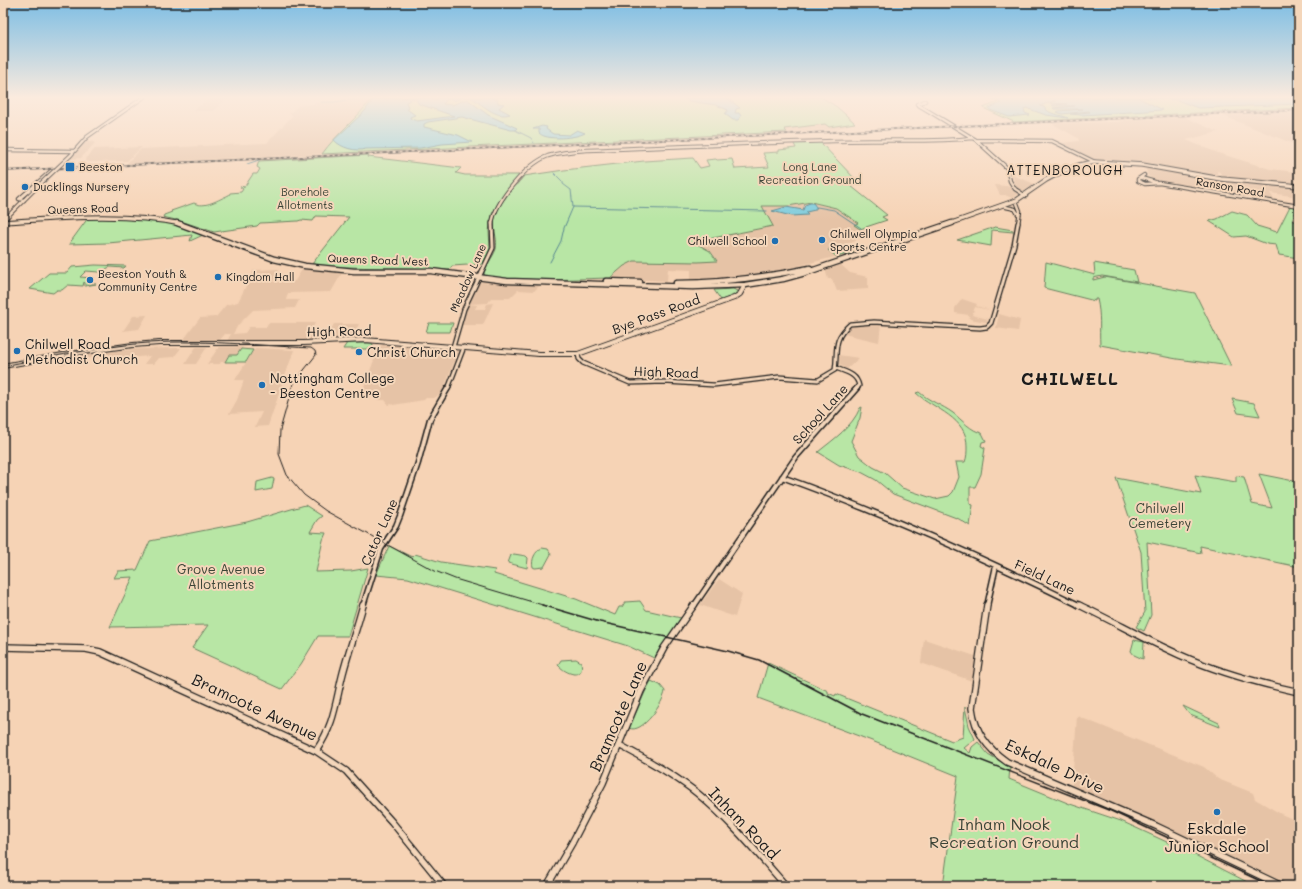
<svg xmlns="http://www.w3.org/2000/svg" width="1302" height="889" font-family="Mali,sans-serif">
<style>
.built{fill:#e6c3a6}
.green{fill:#b8e6a5;stroke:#6a8160}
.water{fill:#7fcddd;stroke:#578690;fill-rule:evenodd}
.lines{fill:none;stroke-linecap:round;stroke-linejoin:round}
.stream{stroke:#578690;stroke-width:1}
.tertiary-far3-casing{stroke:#1c1c1c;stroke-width:4.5}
.tertiary-far2-casing{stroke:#1c1c1c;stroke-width:5.5}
.tertiary-far1-casing{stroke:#1c1c1c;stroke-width:7}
.tertiary-casing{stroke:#1c1c1c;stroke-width:8}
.secondary-casing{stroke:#1c1c1c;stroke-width:6}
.primary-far1-casing{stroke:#1c1c1c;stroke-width:5.5}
.primary-casing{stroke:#1c1c1c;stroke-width:7}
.tertiary-far3{stroke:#f4d6ba;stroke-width:2.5}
.tertiary-far2{stroke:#f4d6ba;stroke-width:3}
.tertiary-far1{stroke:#f4d6ba;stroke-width:4}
.tertiary{stroke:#f4d6ba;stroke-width:5.5}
.secondary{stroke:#f4d6ba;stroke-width:4}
.primary-far1{stroke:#f4d6ba;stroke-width:3.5}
.primary{stroke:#f4d6ba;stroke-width:4.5}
.tram-far1{stroke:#1c1c1c;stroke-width:1}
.tram{stroke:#1c1c1c;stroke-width:1.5}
.rail-casing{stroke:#1c1c1c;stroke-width:2}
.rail{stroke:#f4d6ba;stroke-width:1;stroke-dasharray:3;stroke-linecap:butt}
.tertiary-bridge-casing{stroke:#1c1c1c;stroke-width:4.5;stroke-linecap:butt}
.tertiary-bridge{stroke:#f4d6ba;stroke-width:2.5}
.poi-dot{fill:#1f6fb2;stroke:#f4d6ba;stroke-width:1.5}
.labels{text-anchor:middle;stroke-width:4;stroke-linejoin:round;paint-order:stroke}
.far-poi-label{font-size:11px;fill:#1c1c1c;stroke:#f4d6ba;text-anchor:start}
.far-park-label{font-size:11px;fill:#3b4437;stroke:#f4d6ba}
.far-street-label{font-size:11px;fill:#1c1c1c;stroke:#f4d6ba}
.far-quarter-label{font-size:13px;letter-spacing:1px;fill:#1c1c1c;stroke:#f4d6ba}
.street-label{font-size:13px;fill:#1c1c1c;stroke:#f4d6ba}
.poi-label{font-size:13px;fill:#1c1c1c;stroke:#f4d6ba;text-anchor:start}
.park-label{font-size:13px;fill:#3b4437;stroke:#f4d6ba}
.near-street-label{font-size:16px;fill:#1c1c1c;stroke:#f4d6ba}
.near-park-label{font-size:16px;fill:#3b4437;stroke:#f4d6ba}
.near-poi-label{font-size:16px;fill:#1c1c1c;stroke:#f4d6ba}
.district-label{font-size:17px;font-weight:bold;letter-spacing:1px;fill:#1c1c1c;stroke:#f4d6ba}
</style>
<rect width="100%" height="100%" fill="#f6d3b5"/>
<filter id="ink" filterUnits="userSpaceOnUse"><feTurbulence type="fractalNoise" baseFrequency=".025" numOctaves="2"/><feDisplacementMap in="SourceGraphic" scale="8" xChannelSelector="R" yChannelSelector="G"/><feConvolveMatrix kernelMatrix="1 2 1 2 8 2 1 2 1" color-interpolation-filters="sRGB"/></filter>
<g filter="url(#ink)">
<!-- built -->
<path class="built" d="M211 97H229L213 111H193Z
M372 99 363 112 333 140 322 154 126 164 141 149 267 143 293 115 289 114 298 106 323 102Z
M1299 111V146L1221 115Z
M1185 117 1218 132 1186 140 1218 153 1270 169 1296 172 1299 174V183L1240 180 1222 177 1220 172 1217 171 1218 177 1143 163 1094 160 1062 143 1079 141 1078 138 1051 123 1117 122 1127 120Z
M825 124 829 127 845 124 847 126 831 130 787 132 783 129Z
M91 141 95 143 81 158 70 159 84 143Z
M142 147 127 161 91 162 86 161 87 157 95 149Z
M1150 168 1221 181 1299 188V204L1292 196 1270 193 1276 202 1157 181 1148 176 1146 169Z
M1012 175 1035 184 1012 198 1005 195H1000L995 185 1016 187Z
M811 202 836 208 859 223 854 225 860 229 853 231 856 241 845 244 855 252 765 274 733 279 691 281V270L668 269 667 281 610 278 624 266 634 261H716L710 251 693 242 773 226 762 206H788Z
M839 263 850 273 868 277V289L837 291 832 279H828L825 269Z
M303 268 342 273 331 292 288 293 286 300H299L295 308 253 310 238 325 233 334 245 333 249 327H266L268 323H315L310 333H329L334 324H359L352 338 295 342 227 341 231 334H225L219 341 181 343 200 318 216 317 226 305 238 302 254 270 279 269 273 282 295 281Z
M482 282 540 285 534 291 518 290 510 298H491L488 303 468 304 478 284Z
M962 299 977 304 976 306 990 310 975 307 972 315 988 319 986 322 970 319 969 315 955 313V308Z
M493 303 483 325H461L468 304 477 305 475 309H485L487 304Z
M999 314 1020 320 1018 331 996 328Z
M147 315 139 329 123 331 133 316Z
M868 324H881L879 342 844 334 850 327Z
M383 345 456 350 458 352 442 393 434 398H426L424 400 393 405 392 404 389 405 385 400H378L376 397 377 393 362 392 379 347Z
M196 347H207L196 364H185Z
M219 347H243L238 355 229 356 225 362H221L220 364H207Z
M181 348 174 357 159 358 154 364H144L150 356 99 360 100 357 91 358 74 361 73 363 59 365 62 358 86 354 137 349Z
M255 348 294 350 268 426 255 427 262 412 229 414 237 400 244 380H235Z
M838 355 859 358 847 369 840 365Z
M719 579 742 594 735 617 700 605Z
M924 639 975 656 972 681 921 663Z
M1077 716 1204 767 1218 779 1253 793 1255 799 1281 814 1299 822V886H1292L1157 823 1072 785Z"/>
<!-- green -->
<path class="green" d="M373 97H821L837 107 855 123 829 127 825 124 784 129 787 132 322 154C337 133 358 118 373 97Z
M989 97H1299V108L1014 122 983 108 998 102Z
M793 142H820L855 179 846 182 887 215 882 217 887 220 860 229 854 225 858 223 836 208 811 202 788 206H762L773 226 693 242 710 251 717 261 698 262 634 261 624 266 610 278 544 280 499 278 486 276 484 274C485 265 493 258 496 249 498 240 494 232 494 224 495 205 513 190 524 176L564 170 644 161 693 158 700 168 709 166 706 160 716 159 717 160 732 159 735 169 769 167 763 153 779 152V150L796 148Z
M369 155 368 157 461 168 456 173 465 175H520L500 200 492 214 489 231 490 249 483 264 452 266 449 270C403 266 358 270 312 264L349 217 316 216 313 221 301 220 298 221 260 223 257 226 214 232 184 222 163 217 164 215 172 212 171 211 194 203C205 209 219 199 229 195L230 193 241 192 243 189 240 187 245 186 253 174H257L260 169 257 167 259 161Z
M1290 206H1296L1295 209 1296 210 1292 220 1299 223V258L1279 255 1276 245 1267 244 1246 236 1234 237 1209 221 1217 219 1232 211 1247 215 1257 226 1277 232Z
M126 217 178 224 203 235 190 241 192 235 108 243 69 244 88 218Z
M995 227 1013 230V232L992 230 991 246 957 240Z
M845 245 854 252 837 257 828 250Z
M1046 262 1095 275 1094 263 1134 270 1137 282 1102 276 1093 278V280L1105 277 1195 293 1231 366 1177 359 1100 345C1099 327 1101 316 1097 299H1095V301L1044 288Z
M95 265 126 266 124 268 110 267 99 272 86 271 80 277 91 278 87 281 89 284H96L85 286V283L84 282 83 286 68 285 62 290H57L53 293 30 289 49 273H67L72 267Z
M733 289 737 291 735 295 721 300 714 290Z
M429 323H453L450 332H426Z
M347 343H370L373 344 372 348 368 349H343Z
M241 349 253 350 246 362H225L229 355H237Z
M919 392C929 401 942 405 953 413 962 420 971 431 982 433L986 441 982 442 981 446 985 448 981 474 975 487H970V504L973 505 970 526 959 519 893 494 876 480 861 472 839 465 818 452C834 439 852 427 860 408L862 407 860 418 851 441 859 456 873 467 885 473 902 488 935 499 949 496 953 492 959 477 956 462H965C967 457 967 452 967 447 968 418 934 409 916 393Z
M1232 399 1254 403 1260 416 1238 413Z
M1259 474 1299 482V567L1200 546 1201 553 1147 542 1151 615 1144 631 1136 627 1145 612 1141 552 1116 478 1201 494 1195 475 1236 482V476L1244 477 1252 504 1272 508Z
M272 478 274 479 272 489 256 492 257 482Z
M305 505 322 516 317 520 310 532 326 533 323 540 316 572 351 571 368 568 348 636H318L301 664 282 689 192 648 208 625 110 627 133 577 114 578 118 571 137 570 150 541 247 522Z
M389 546 412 557 415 554 441 562 495 570 494 574 576 599 615 615 619 607H622L625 602 640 601 646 610 681 618 654 658 628 646 408 578 376 575Z
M542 548 548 549 551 554 544 567 535 568 533 567C531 560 535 551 542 548Z
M514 554 526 556 528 558 527 568 508 563 511 555Z
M1134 640 1144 642 1143 659 1134 655 1131 651Z
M576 659 581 662C585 681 566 674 558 665L561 660Z
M768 663 828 691V693L835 696 836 694 952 741 963 737 965 707 969 726 975 739 964 748 970 753 972 747 978 742 988 754 1010 767 1009 779 1070 804 1121 821 1193 854 1255 886H943L958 776 872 741 758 698Z
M651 681 660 685 665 691C664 702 642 735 629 728L646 690Z
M1183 706 1219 723 1220 727 1190 715Z"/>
<!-- water -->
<path class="water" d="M414 97H435L432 98 435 100 439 97H463L454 101 452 99 446 100 443 104 452 105 467 99 488 115 517 128 515 130H511L462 117 428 122 424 124V127L458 135 472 142 442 144 420 148 366 149C356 152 341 148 334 140L365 111 373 99ZM415 98 419 104 454 116 417 121 411 119 410 117 415 115 407 109 408 107 406 102 410 100V99Z
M470 97H493V99H497L498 103 504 104 499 108 510 114C495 119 483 104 470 97Z
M682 97H726L740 108 736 109 735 113H739L741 116 738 120H733L725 114 728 110 716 105 689 101Z
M990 97H1137L1163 110 1082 115 1070 114 1090 112 1089 111 1062 114 1057 112 1059 111 1083 109H1054L1053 108 1075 106H1053L1052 105 1067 104 1050 103 1056 101 1055 100 1040 106 1044 107C1049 115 1060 114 1068 118L1046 115 1026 108 1024 109 1025 113 1030 115 1009 117 990 110 989 108 1001 103Z
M1147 97H1299V104L1198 108 1177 100Z
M542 126 547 127 546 129 553 134 569 135 577 130 585 133C576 138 546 141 539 133V129H533Z
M810 203H813L817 208H815V210L806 212 808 215 791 216 772 211 786 207 803 210 805 205Z"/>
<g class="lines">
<!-- stream -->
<path class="stream" d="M321 102H334L373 97
M515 130 531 138 534 143
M247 164 259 160
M573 207 767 211
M817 207 834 210 861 228
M550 262 561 241 564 228 573 207 571 190 563 184V182L554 173"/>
<defs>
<path id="tertiary-far3" d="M925 101 917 104 976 140 1007 168 1010 181 1015 189 1026 196
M976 140 1052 141 1095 162
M3 150 74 151
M71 155 87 137 144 97
M1299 169V171
M1144 175 1138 179V181L1145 184 1159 183 1299 206
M1141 178 1155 182
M24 200 19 199 51 171
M1017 203 1020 211 1018 224
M1006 207 1015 209 1018 214
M3 221 37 187
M492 224C495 201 527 164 548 156 561 152 575 151 588 150 670 147 752 143 834 141 880 139 927 143 973 138"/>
<path id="tertiary-far2" d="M453 347 464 309 493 248 492 223
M578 354 579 359 583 363 630 383 665 382 714 385 779 377 818 380 835 370C838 350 832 340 850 324L874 322 980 328 987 327 991 323 1014 245 1018 223
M836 368C846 372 857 374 859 386L856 389
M448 389 464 347"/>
<path id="tertiary-far1" d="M782 477C885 514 983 558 1081 606
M363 606 381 549 396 526 400 516 418 463 430 419 448 388
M694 606 796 457 857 388
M987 606 996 566"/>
<path id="tertiary" d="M987 605 972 708C975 732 987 748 1007 762L1156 826 1282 886
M1079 605C1113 621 1146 640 1180 655 1218 672 1258 683 1299 692
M3 647 86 649 100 652 316 751 346 771 392 822 444 886
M619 745C646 759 673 774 697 793 730 820 758 854 786 886
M316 751C335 723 335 704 343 673 349 650 357 628 363 605
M547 886 572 843 603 783 641 691 664 648 694 605"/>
<path id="secondary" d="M3 366 63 355 133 345 159 343H304L365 340 539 354H578L734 298 740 294 745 285"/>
<path id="primary-far1" d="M3 222C63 218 122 212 182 224
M949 224 1017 200 1046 180 1061 172 1079 165 1095 162 1142 165 1221 179 1299 186"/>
<path id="primary" d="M177 223 274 259 305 266 354 271H431L507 281 693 287 745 285 783 279 805 273 952 223
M606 281 640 282
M676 283C721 283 766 277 810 268"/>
</defs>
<!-- tertiary-far3 casing -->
<use href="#tertiary-far3" class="tertiary-far3-casing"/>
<!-- tertiary-far2 casing -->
<use href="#tertiary-far2" class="tertiary-far2-casing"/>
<!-- tertiary-far1 casing -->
<use href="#tertiary-far1" class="tertiary-far1-casing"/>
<!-- tertiary casing -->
<use href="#tertiary" class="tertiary-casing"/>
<!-- secondary casing -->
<use href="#secondary" class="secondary-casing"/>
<!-- primary-far1 casing -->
<use href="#primary-far1" class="primary-far1-casing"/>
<!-- primary casing -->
<use href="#primary" class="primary-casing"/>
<!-- tertiary-far3 -->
<use href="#tertiary-far3" class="tertiary-far3"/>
<!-- tertiary-far2 -->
<use href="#tertiary-far2" class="tertiary-far2"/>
<!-- tertiary-far1 -->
<use href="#tertiary-far1" class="tertiary-far1"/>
<!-- tertiary -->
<use href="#tertiary" class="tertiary"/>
<!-- secondary -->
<use href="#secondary" class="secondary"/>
<!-- primary-far1 -->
<use href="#primary-far1" class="primary-far1"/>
<!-- primary -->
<use href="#primary" class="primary"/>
<!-- tram-far1 -->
<path class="tram-far1" d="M3 366C44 358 85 350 126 345 187 338 250 345 311 348L315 351 316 355 293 384 280 430 279 454 287 475 304 495 326 511 435 571 455 579 546 606"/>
<!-- tram -->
<path class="tram" d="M542 605 600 622 728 651 759 660 862 714 1111 811 1271 886"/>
<defs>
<path id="rail" d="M3 171 1299 110"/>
</defs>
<!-- rail casing -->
<use href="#rail" class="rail-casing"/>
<!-- rail -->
<use href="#rail" class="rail"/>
<defs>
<path id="tertiary-bridge" d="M37 187 71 155"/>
</defs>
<!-- tertiary-bridge casing -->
<use href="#tertiary-bridge" class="tertiary-bridge-casing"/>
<!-- tertiary-bridge -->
<use href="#tertiary-bridge" class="tertiary-bridge"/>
</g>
</g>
<!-- sky -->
<linearGradient id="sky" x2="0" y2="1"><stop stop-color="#7ebee4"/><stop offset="0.44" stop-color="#fbebde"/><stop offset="1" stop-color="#fbebde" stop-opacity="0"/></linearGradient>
<rect width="1302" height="221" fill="url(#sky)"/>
<!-- markers -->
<g class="poi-dot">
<rect x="65" y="162" width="10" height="10" rx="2"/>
<circle cx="25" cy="187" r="4"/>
<circle cx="822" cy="240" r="4"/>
<circle cx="775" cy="241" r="4"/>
<circle cx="218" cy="277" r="4"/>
<circle cx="90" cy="280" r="4"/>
<circle cx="17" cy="351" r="4"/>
<circle cx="359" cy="352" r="4"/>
<circle cx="262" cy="385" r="4"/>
<circle cx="1217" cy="812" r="4"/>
</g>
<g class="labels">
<!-- far-poi labels -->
<g class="far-poi-label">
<text x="79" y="171">Beeston</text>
<text x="33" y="191">Ducklings Nursery</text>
<text x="830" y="238">Chilwell Olympia<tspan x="830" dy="13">Sports Centre</tspan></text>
<text x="767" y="245" text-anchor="end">Chilwell School</text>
<text x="98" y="278">Beeston Youth &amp;<tspan x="98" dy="13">Community Centre</tspan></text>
<text x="226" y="281">Kingdom Hall</text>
</g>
<!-- far-park labels -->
<g class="far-park-label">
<text x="810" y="171">Long Lane<tspan x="810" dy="13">Recreation Ground</tspan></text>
<text x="305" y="196">Borehole<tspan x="305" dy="13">Allotments</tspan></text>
</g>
<!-- far-street labels -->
<g class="far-street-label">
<text transform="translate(1230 187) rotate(10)" y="4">Ranson Road</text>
<text transform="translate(83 209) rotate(-2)" y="4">Queens Road</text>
<text transform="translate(378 260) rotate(2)" y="4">Queens Road West</text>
<text transform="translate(468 278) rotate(-66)" y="4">Meadow Lane</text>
</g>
<!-- far-quarter labels -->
<g class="far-quarter-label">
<text x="1065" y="175">ATTENBOROUGH</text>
</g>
<!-- street labels -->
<g class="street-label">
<text transform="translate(656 314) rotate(-20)" y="5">Bye Pass Road</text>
<text transform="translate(339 331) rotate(-1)" y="5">High Road</text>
<text transform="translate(666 372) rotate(2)" y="5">High Road</text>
<text transform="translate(820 414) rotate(-48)" y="5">School Lane</text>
<text transform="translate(379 532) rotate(-66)" y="5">Cator Lane</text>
<text transform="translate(1045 577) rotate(25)" y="5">Field Lane</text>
</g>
<!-- poi labels -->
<g class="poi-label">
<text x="25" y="349">Chilwell Road<tspan x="25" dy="15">Methodist Church</tspan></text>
<text x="367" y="357">Christ Church</text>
<text x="270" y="383">Nottingham College<tspan x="270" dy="15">- Beeston Centre</tspan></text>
</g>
<!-- park labels -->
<g class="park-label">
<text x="1160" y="513">Chilwell<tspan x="1160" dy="15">Cemetery</tspan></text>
<text x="221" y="574">Grove Avenue<tspan x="221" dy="15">Allotments</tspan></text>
</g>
<!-- near-street labels -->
<g class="near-street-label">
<text transform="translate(255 707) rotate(25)" y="6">Bramcote Avenue</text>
<text transform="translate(618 716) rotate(-66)" y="6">Bramcote Lane</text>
<text transform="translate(1055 766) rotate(25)" y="6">Eskdale Drive</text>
<text transform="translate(744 823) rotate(46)" y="6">Inham Road</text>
</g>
<!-- near-park labels -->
<g class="near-park-label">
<text x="1004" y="830">Inham Nook<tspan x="1004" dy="18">Recreation Ground</tspan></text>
</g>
<!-- near-poi labels -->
<g class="near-poi-label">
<text x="1217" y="834">Eskdale<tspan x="1217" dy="18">Junior School</tspan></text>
</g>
<!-- district labels -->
<g class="district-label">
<text x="1070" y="385">CHILWELL</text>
</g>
</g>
<!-- margin -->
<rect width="1302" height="889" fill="none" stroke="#f4d6ba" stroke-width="16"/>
<rect x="8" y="8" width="1286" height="873" fill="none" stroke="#1c1c1c" stroke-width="1.5" filter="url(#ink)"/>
</svg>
